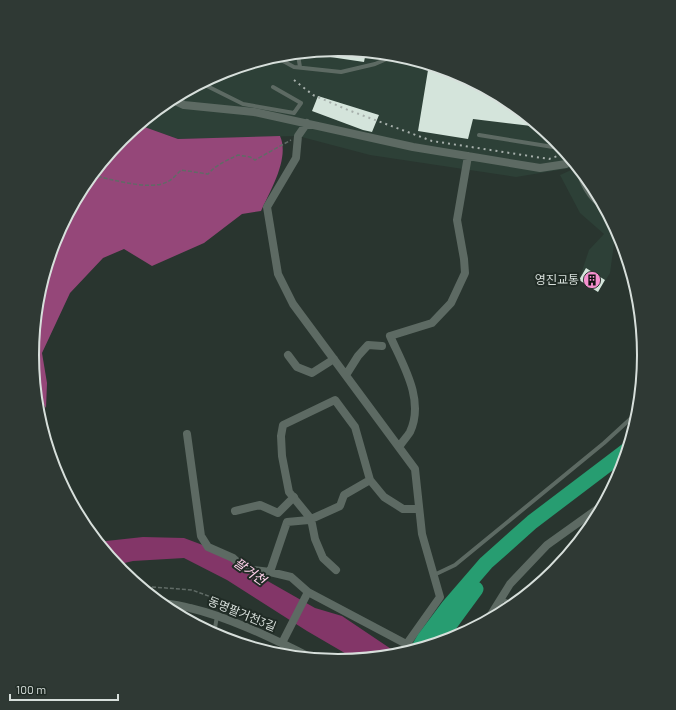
<svg xmlns="http://www.w3.org/2000/svg" width="676" height="710" font-family="Barlow,'Noto Sans KR',sans-serif">
<style>
.built{fill:#2d4037}
.forest{fill:#954779}
.water{fill:#833668}
.building{fill:#d4e4db}
.lines{fill:none;stroke-linecap:round;stroke-linejoin:round}
.path{stroke:#606b66;stroke-width:1.5;stroke-dasharray:4 2;stroke-linecap:butt}
.service{stroke:#5d6a63;stroke-width:4}
.minor{stroke:#5d6a63;stroke-width:8}
.motorway{stroke:#279d71;stroke-width:15}
.rail{stroke:#a6afab;stroke-width:2;stroke-dasharray:2 4;stroke-linecap:butt}
.labels{text-anchor:middle;stroke-width:4;stroke-linejoin:round;paint-order:stroke}
.poi-label{font-size:12px;fill:#d7dfdb;stroke:#202b25;text-anchor:end}
.street-label{font-size:12px;fill:#d7dfdb;stroke:#202b25}
.water-label{font-size:13px;font-style:italic;fill:#ffd1eb;stroke:#202b25}
.rim{fill:none;stroke:#d7dfdb;stroke-width:2}
</style>
<rect width="100%" height="100%" fill="#29352f"/>
<!-- built -->
<path class="built" d="M338 49 398 55 455 72 508 101 555 139 577 167 516 177 370 155 298 136 178 139 139 125 168 100 221 72 279 55Z
M578 167 593 185 622 242 614 244 610 273 598 292 579 280 589 250 604 234 580 213 560 175Z"/>
<!-- forest -->
<path class="forest" d="M139 125 178 139 280 136C290 158 270 191 261 211L242 214 204 243 152 266 124 249 103 258 70 293 42 353 47 383 46 408 36 392 32 355 38 295 55 238 84 185 122 138Z"/>
<!-- water -->
<path class="water" d="M143 537 184 538 208 547 315 608 342 616 400 655 355 659 307 631 227 580 184 558 133 561 116 565 97 542Z"/>
<!-- building -->
<path class="building" d="M338 49 366 52 364 62 310 54V52Z
M429 64 455 72 508 101 540 127 473 119 468 139 418 131Z
M318 96 379 115 372 132 363 130 312 111Z
M586 268 605 280 598 292 579 280Z"/>
<g class="lines">
<!-- path -->
<path class="path" d="M92 175C110 179 150 191 167 182 172 180 177 174 181 170L208 174C217 164 226 161 238 155L250 157 255 160 291 140
M140 586 192 590 214 598 266 627
M318 653 338 661"/>
<!-- service -->
<path class="service" d="M294 53 298 55 300 67
M274 56 294 67 341 72 375 64 396 55
M201 83 243 104 294 113 301 103 273 87
M479 135 553 147 554 139
M575 164C581 181 587 199 604 208
M434 575 455 565 604 443 639 411
M500 599 514 604
M214 634 217 616"/>
<!-- minor -->
<path class="minor" d="M171 99 184 105 254 112 413 147 540 168 566 164 572 160
M307 123 298 136 296 158 267 207 278 274 293 304 415 469 422 534 440 597 406 645
M288 355 297 367 312 373 334 359
M346 375 358 356 368 345 382 346
M187 434 201 536 208 547 233 558 245 569 270 572 291 577 308 592
M399 447C402 442 407 437 410 432 425 400 403 365 390 336L432 323 451 303 465 273 464 259 457 220 468 156
M235 511 260 505 278 513 294 497
M336 570 323 558 315 539 311 519 289 492 282 456 281 436 283 425 335 400 355 427 370 480
M270 572 287 522 309 520 340 506 344 495 370 480 384 497 403 509H419
M160 603C170 604 180 605 190 608 232 618 273 639 312 658
M487 621 510 584 547 545 603 505
M282 643 308 592 410 646"/>
<!-- motorway -->
<path class="motorway" d="M437 643 451 623 476 589
M418 649 424 639 448 607 486 563 532 522 627 450"/>
<!-- rail -->
<path class="rail" d="M294 80 313 95 348 110 432 141 549 159 566 153"/>
</g>
<!-- icons -->
<defs>
<symbol id="building-disc" viewBox="-11 -11 22 22"><circle r="9.5" fill="#f690cf" stroke="#202b25"/><path d="M-4-6H4V6H1V3H-1V6H-4ZM-2.5-4.3h1.7v1.8h-1.7ZM.8-4.3h1.7v1.8H.8ZM-2.5-1h1.7V.8h-1.7ZM.8-1h1.7V.8H.8Z" fill="#111"/></symbol>
</defs>
<g fill-rule="evenodd">
<use href="#building-disc" x="582" y="270" width="20" height="20"/>
</g>
<g class="labels">
<!-- poi labels -->
<g class="poi-label">
<text x="579" y="284">영진교통</text>
</g>
<!-- street labels -->
<g class="street-label">
<text transform="translate(242 614) rotate(22)" y="4">동명팔거천3길</text>
</g>
<!-- water labels -->
<g class="water-label">
<text transform="translate(250 571) rotate(36)" y="5">팔거천</text>
</g>
</g>
<!-- crop -->
<path d="M0 0H676V710H0ZM39 355a299 299 0 1 1 598 0a299 299 0 1 1-598 0Z" fill="#2f3934" fill-rule="evenodd"/>
<path class="rim" d="M39 355a299 299 0 1 1 598 0a299 299 0 1 1-598 0Z"/>
<!-- scale -->
<path d="M10 694v6h108v-6" fill="none" stroke="#d7dfdb" stroke-width="2"/>
<text x="16" y="694" font-size="12" fill="#d7dfdb" stroke="#202b25" stroke-width="3" paint-order="stroke">100 m</text>
</svg>
